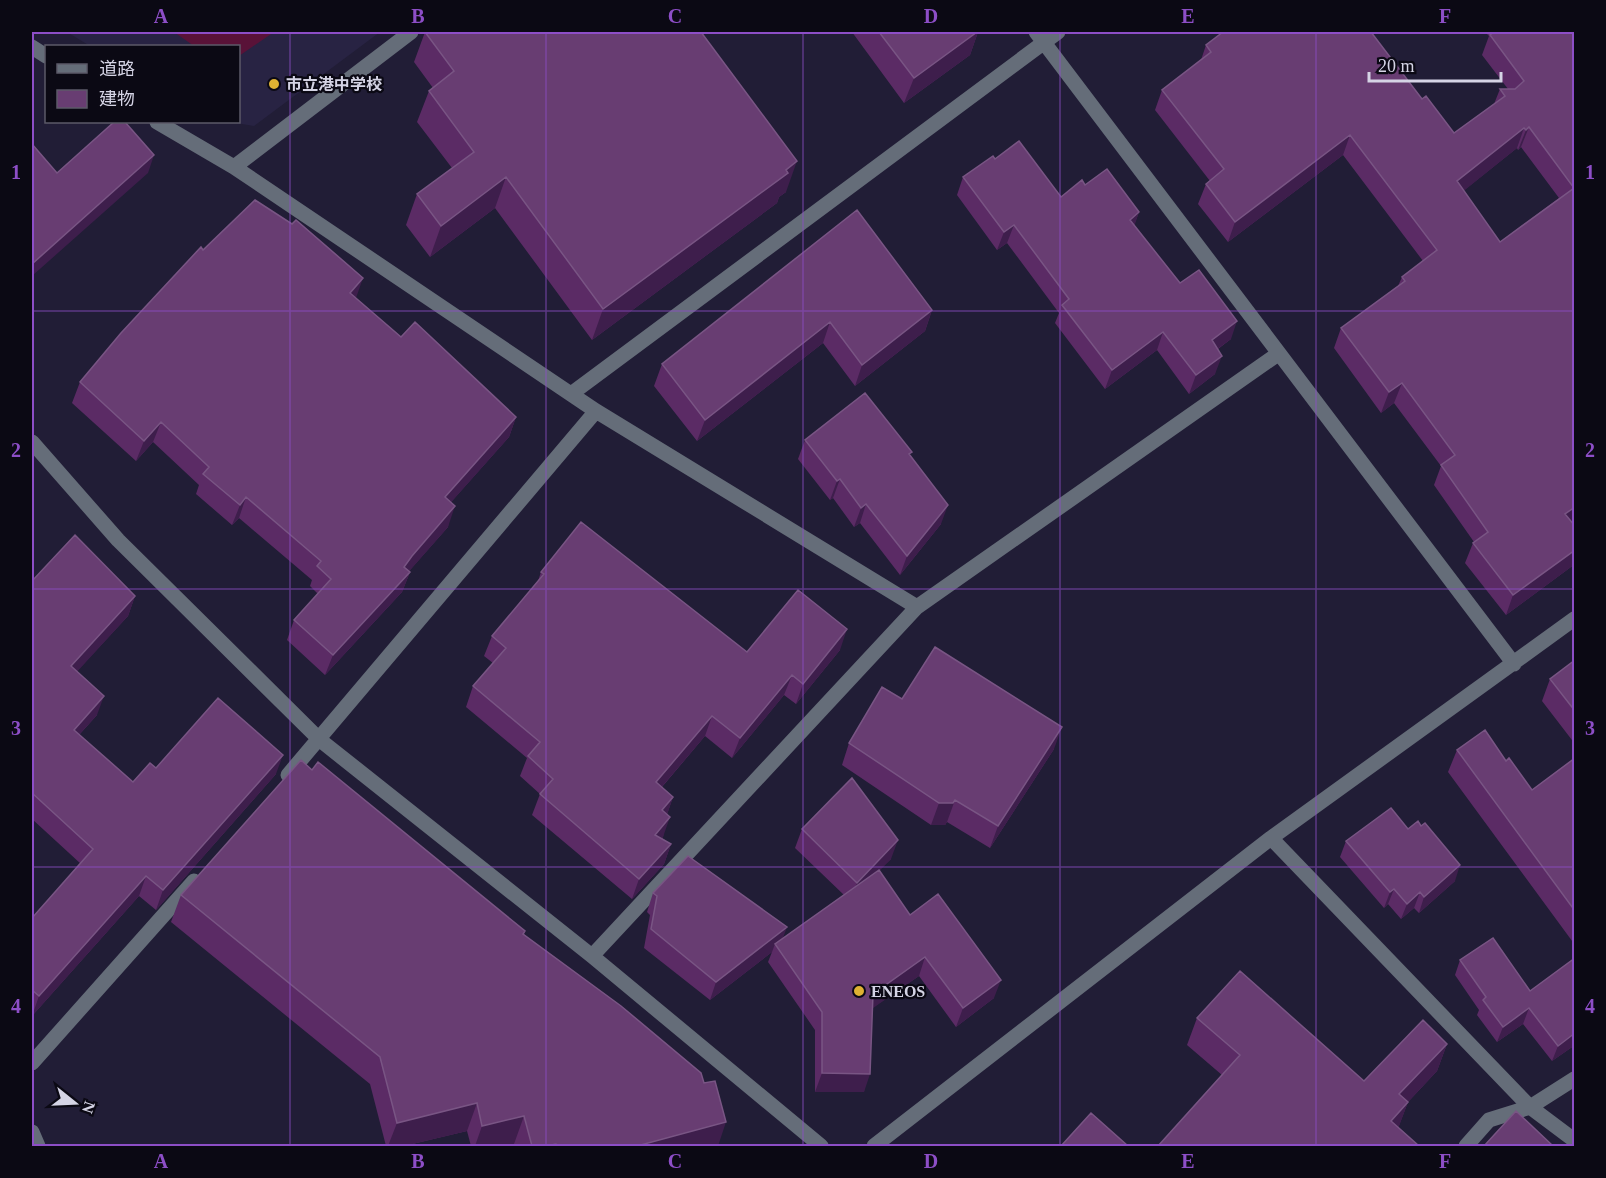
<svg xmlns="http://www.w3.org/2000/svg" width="1606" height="1178" font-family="'Times New Roman','Noto Sans JP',serif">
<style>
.built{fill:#282343}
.green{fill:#591238}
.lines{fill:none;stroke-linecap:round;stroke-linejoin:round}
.minor{stroke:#656d79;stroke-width:15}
.wall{fill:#5b2b65;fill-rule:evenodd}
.shaded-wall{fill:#3e1e4c}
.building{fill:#683d72;stroke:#795584;stroke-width:1.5;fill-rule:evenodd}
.grid{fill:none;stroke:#8d4ec7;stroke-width:1.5;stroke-opacity:0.55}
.poi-dot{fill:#deb133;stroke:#0b0914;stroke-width:2}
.labels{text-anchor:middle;stroke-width:4.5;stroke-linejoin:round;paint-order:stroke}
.poi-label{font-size:16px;font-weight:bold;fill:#d5d4e5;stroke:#0b0914;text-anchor:start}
.neatline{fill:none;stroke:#8d4ec7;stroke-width:2}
.grid-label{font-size:20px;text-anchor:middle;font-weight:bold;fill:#8d4ec7}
</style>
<rect width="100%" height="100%" fill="#211d36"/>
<!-- built -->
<path class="built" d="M67 32H380L254 126 230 122H238V46H90Z"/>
<!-- green -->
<path class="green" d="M174 32H274L239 56 238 46H194Z"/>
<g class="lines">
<!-- minor -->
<path class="minor" d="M1036 32 1514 664
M32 47 46 56
M157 122 234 167 596 411 917 607
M234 167 411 32
M571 394 1058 32
M32 442 118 540 320 740 592 956 821 1146
M288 775 596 411
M1271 838 1530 1107 1574 1140
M592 956 917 607 1278 354
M32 1063 194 881
M32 1132 38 1146
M874 1146 1271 838 1574 619
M1466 1146 1489 1120 1530 1107 1574 1079"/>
</g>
<!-- wall -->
<path class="wall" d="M425 32 786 192 779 197 777 203 592 340 495 208 430 257 406 225 417 194 452 168 417 122 429 91 433 88 414 62Z
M852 32H978L970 55 904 103Z
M1485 32H1575V521L1572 523 1575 526V564L1506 615 1465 563 1473 543 1474 542 1434 485 1441 466 1394 403 1381 413 1334 348 1341 328 1398 286 1402 277 1423 261 1343 155 1228 242 1198 204 1206 184 1210 181 1155 110 1162 90 1201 60 1206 45 1422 99 1454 133 1494 104 1500 89H1508L1482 55 1489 36ZM1521 147 1559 198 1500 242 1463 191 1517 148 1518 150Z
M995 159 1061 197 1085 185 1139 212 1134 225 1180 283 1231 339 1218 349 1215 374 1189 394 1157 350 1105 389 1055 323 1059 313 1007 243 997 250 957 195 963 177Z
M857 210 932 310 925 331 855 386 823 343 697 441 654 386 662 364Z
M203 250 355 298 401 337 516 417 509 437 451 502 448 527 409 571 410 572 402 592 325 675 287 640 294 620 318 594 310 586 312 580 239 518 232 525 196 494 199 485 153 442 136 461 72 403 80 382Z
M805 440 910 456 941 524 900 575 860 523 854 527 833 498 830 500 798 459Z
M541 572 747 652 840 650 796 704 784 695 732 758 705 736 662 787 673 797 667 814 663 837 662 838 671 844 664 864 632 899 532 815 540 794 520 776 527 758 466 707 473 686 493 663 484 656 492 636 538 581Z
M32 581 135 596 128 616 77 671 97 715 79 735 133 782 156 768 276 774 156 910 139 896 32 1016V918L81 864 32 819Z
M1575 660V744L1542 701 1550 679Z
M902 699 1054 749 990 848 947 822 945 825H931L842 765 849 743Z
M1457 750 1506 761 1532 790 1575 758V945L1448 772Z
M312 770 525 931 524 934 718 1146H515L514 1144 502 1146H471L467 1131 404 1146H386L370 1084 171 922 181 895Z
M802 829 891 859 879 870 910 915 994 998 956 1027 919 976 872 1008 864 1092H815V1030L768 962 772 952 710 1000 644 948 650 915 647 912 653 893 783 938 844 895 795 848Z
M1408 829 1455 881 1419 913 1414 908 1401 919 1388 904 1384 908 1340 857 1346 841Z
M1460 960 1530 991 1575 1045 1552 1061 1523 1024 1497 1042 1477 1015 1479 1010 1455 975Z
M1197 1018 1364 1081 1447 1044 1437 1071 1408 1102 1398 1128 1222 1075 1187 1045Z"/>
<!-- shaded-wall -->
<path class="shaded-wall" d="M977 32H978L970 55 904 103 914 78Z
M1529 127 1521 147 1518 150 1526 130Z
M1524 128 1517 148 1450 202 1457 181Z
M1350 135 1343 155 1228 242 1235 222Z
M154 155 148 173 32 276V264Z
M797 161 786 192 779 197 777 203 592 340 603 309Z
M506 177 495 208 430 257 441 226Z
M1139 212 1133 230 1130 220Z
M1014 225 1007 243 997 250 1004 232Z
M363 278 356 298 350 293Z
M932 310 925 331 855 386 862 365Z
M1237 321 1231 339 1205 358 1212 340Z
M830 322 823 343 697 441 705 420Z
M1163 332 1157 350 1105 389 1112 370Z
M1222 356 1215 374 1189 394 1196 375Z
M1402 383 1394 403 1381 413 1389 392Z
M516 417 509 437 438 517 445 497Z
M161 422 153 442 136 461 144 441Z
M840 479 833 498 830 500 837 481Z
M246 497 239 518 232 525 240 505Z
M866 504 860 523 854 527 861 508Z
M948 505 941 524 900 575 907 556Z
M455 506 448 527 405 576 410 572 402 592 325 675 333 655 404 567 412 556Z
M1575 507V521L1558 534 1565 514Z
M1575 550V564L1506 615 1513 595Z
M135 596 128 616 64 686 71 666Z
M847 629 840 650 796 704 803 684Z
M792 675 784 695 732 758 740 738Z
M104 696 97 715 66 749 74 730Z
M712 716 705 736 648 803 656 782Z
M1062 727 1054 749 990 848 998 826Z
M283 755 276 774 156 910 163 890Z
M673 797 666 818 662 810Z
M955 800 947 822 945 825H931L939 803Z
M670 817 663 837 648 855 655 835Z
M898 840 891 859 850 901 857 883Z
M671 844 664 864 632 899 639 879Z
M1460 865 1455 881 1419 913 1424 897Z
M146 876 139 896 32 1016 39 996Z
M1394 889 1388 904 1384 908 1390 892Z
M1420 892 1414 908 1401 919 1407 904Z
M787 927 780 946 775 944 772 952 710 1000 716 982Z
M925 957 919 976 866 1013 873 994Z
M1001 980 994 998 956 1027 963 1008Z
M1529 1008 1523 1024 1497 1042 1503 1027Z
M1575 1033V1045L1552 1061 1558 1046Z
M1447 1044 1437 1071 1408 1102 1398 1129 1391 1121 1399 1094Z
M822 1073 870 1074 864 1092H815Z
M477 1103 467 1131 404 1146H388L397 1123Z
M524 1116 514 1144 502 1146H475L482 1126Z
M726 1122 718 1146H637Z"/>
<!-- building -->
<path class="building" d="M425 32H701L797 161 786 170 788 173 603 309 506 177 441 226 417 194 474 152 429 91 454 71Z
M879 32H977L914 78Z
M1223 32H1371L1422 99 1426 96 1454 133 1505 96 1500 89H1515L1524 81 1490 35 1494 32H1575V507L1565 514 1575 526V550L1513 595 1473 543 1488 532 1441 465 1455 455 1402 383 1389 392 1341 328 1405 281 1402 277 1437 250 1350 135 1235 222 1206 184 1224 169 1162 90 1211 52 1206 45ZM1529 127 1574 188 1500 242 1457 181 1524 128 1526 130Z
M114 122H125L154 155 32 264V144L57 173Z
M1019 141 1061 197 1082 180 1085 185 1107 169 1139 212 1130 220 1180 283 1199 270 1237 321 1212 340 1222 356 1196 375 1163 332 1112 370 1062 305 1069 299 1014 225 1004 232 963 177 993 156 995 159Z
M255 200 292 224 296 220 363 278 350 293 401 337 415 322 516 417 445 497 455 506 412 556 404 567 410 572 333 655 294 620 331 579 317 566 321 561 246 497 240 505 203 474 209 467 161 422 144 441 80 382 121 333 201 247 203 250Z
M857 210 932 310 862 365 830 322 705 420 662 364Z
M865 393 912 452 909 454 948 505 907 556 866 504 861 508 840 479 837 481 805 440Z
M581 522 747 652 798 590 847 629 803 684 792 675 740 738 712 716 656 782 673 797 662 810 670 817 655 835 671 844 639 879 540 794 553 779 528 756 540 742 473 686 506 648 492 636 544 574 541 572Z
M75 535 135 596 71 666 104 696 74 730 133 782 150 763 156 768 218 698 283 755 163 890 146 876 39 996 32 990V918L93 849 32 793V581Z
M935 647 1062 727 998 826 955 800 953 803H939L849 743 882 687 902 699Z
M1575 660V711L1550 679Z
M1485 730 1506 761 1509 758 1532 790 1575 758V911L1457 750Z
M301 760 312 770 318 762 525 931 523 934 621 1006 701 1073 704 1083 715 1081 726 1122 637 1146H557L556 1144 545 1146H532L524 1116 482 1126 477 1103 397 1123 380 1057 181 895Z
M852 778 898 840 857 883 802 829Z
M1391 808 1408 829 1418 821 1421 826 1425 823 1460 865 1424 897 1420 892 1407 904 1394 889 1390 892 1346 841Z
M688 856 787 927 716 982 651 929 657 896 653 893Z
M879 870 910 915 938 894 1001 980 963 1008 925 957 873 994 870 1074 822 1073V1012L775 944Z
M1493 938 1530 991 1575 958V1033L1558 1046 1529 1008 1503 1027 1483 1000 1486 997 1460 960Z
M1240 971 1364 1081 1423 1020 1447 1044 1399 1094 1408 1102 1391 1121 1419 1146H1158L1240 1055 1197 1018Z
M1516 1111 1553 1146H1484Z
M1091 1113 1128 1146H1061Z"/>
<!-- grid -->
<path class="grid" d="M290 32V1146M546 32V1146M803 32V1146M1060 32V1146M1316 32V1146M32 311H1574M32 589H1574M32 867H1574"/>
<!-- markers -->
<g class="poi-dot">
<circle cx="274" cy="84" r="6"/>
<circle cx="859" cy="991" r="6"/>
</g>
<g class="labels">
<!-- poi labels -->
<g class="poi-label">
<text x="286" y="90">市立港中学校</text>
<text x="871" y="997">ENEOS</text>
</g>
</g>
<!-- border -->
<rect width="1606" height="1178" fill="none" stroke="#0b0914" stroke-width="66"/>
<!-- legend -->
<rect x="45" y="45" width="195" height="78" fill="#0b0914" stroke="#5c5a68" stroke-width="1.5"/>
<rect x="57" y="64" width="30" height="9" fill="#656d79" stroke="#5c5a68" stroke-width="1.5"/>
<text x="99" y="75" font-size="18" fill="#d5d4e5">道路</text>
<rect x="57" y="90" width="30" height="18" fill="#683d72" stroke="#5c5a68" stroke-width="1.5"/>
<text x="99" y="105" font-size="18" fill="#d5d4e5">建物</text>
<!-- north arrow -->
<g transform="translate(75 1103) rotate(108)" stroke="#0b0914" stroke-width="4.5" paint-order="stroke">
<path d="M0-4.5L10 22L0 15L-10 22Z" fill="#d5d4e5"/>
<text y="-9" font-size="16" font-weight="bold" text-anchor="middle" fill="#d5d4e5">N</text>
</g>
<!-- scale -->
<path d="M1369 72v9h132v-9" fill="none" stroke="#d5d4e5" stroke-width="3"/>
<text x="1378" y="72" font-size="18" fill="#d5d4e5" stroke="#0b0914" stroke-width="4.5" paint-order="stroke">20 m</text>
<rect x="33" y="33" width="1540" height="1112" class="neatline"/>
<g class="grid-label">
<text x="161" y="23">A</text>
<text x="418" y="23">B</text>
<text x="675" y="23">C</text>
<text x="931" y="23">D</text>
<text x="1188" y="23">E</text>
<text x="1445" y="23">F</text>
<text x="16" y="179">1</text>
<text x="1590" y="179">1</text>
<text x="16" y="457">2</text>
<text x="1590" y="457">2</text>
<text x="16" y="735">3</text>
<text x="1590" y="735">3</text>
<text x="16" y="1013">4</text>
<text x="1590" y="1013">4</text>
<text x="161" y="1168">A</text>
<text x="418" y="1168">B</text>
<text x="675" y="1168">C</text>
<text x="931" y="1168">D</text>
<text x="1188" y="1168">E</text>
<text x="1445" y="1168">F</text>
</g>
</svg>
